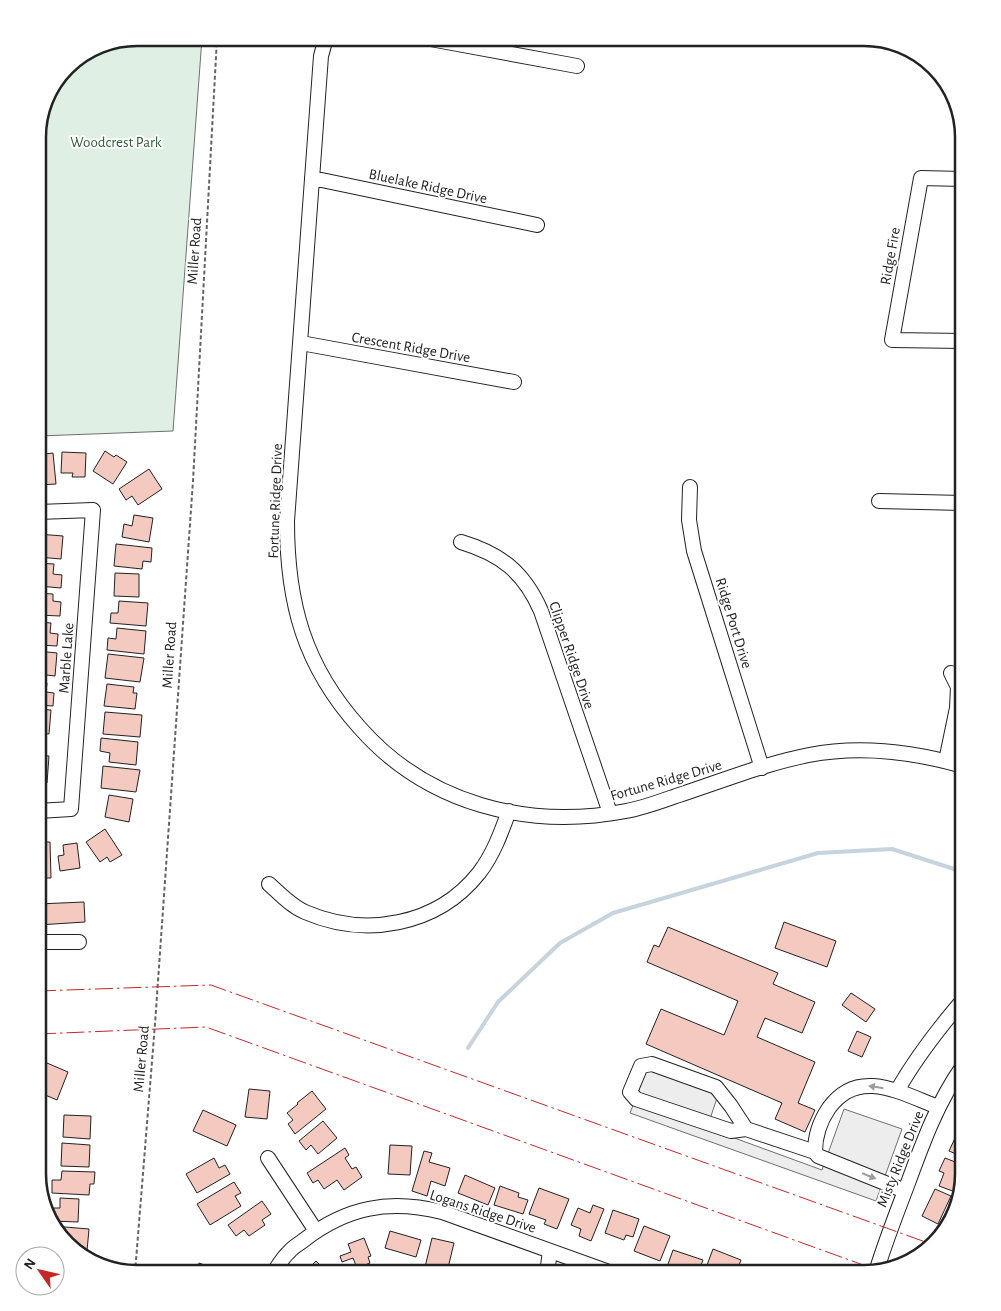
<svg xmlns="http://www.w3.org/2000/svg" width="1001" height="1311" font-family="'Alegreya Sans',sans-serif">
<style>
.green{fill:#e0efe3;stroke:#6f6f6f}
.parking{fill:#ededed;stroke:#6f6f6f}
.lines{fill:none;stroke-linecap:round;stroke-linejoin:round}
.stream{stroke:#c7d3dd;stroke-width:4}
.building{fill:#f3c9c0;stroke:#222}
.minor-casing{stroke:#222;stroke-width:16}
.path{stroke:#646464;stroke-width:2;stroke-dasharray:4 2.5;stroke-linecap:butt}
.minor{stroke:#fff;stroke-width:14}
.power{stroke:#c62828;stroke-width:1;stroke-dasharray:18 4 2.5 4;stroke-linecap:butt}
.oneway{fill:#9c9c9c}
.labels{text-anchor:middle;stroke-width:4;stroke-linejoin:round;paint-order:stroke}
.park-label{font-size:15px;fill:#2f5e38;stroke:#fff}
.street-label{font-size:15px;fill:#222;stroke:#fff}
.rim{fill:none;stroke:#222;stroke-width:2.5}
</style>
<rect width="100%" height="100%" fill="#fff"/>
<!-- green -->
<path class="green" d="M137 38H202L173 431 38 436V130L48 93 71 62 99 45Z"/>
<!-- parking -->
<path class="parking" d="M647 1069 718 1095 707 1128 822 1170 844 1109 902 1129 876 1201 630 1113Z"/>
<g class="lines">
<!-- stream -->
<path class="stream" d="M468 1048 498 1002 560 943 613 913 818 853 892 849 954 869 963 875"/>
</g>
<!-- building -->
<path class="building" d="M105 451 114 457 116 455 127 462 113 484 93 471Z
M62 452 86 453 85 477H72L73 473H61Z
M53 453 56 484 38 485V455Z
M149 469 162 489 138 505 132 496 126 500 119 489Z
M134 515 153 518 149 542 122 537 124 524 132 526Z
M38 534 63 536 61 559 38 557Z
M116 544 152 548 151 562 143 561 142 569 114 566Z
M38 563 54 564 53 574 62 575 61 588 38 586Z
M115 573 139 574V597L114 596Z
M38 593 53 594V601L61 602 60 616 38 615Z
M119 601 148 603 146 626 110 623 111 613H118Z
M38 622 51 623 50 633 58 634 57 646 38 645Z
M117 628 146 631 144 654 107 650 108 638 116 639Z
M38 651 57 653 55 676 38 674Z
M108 654 144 658 140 682 105 678Z
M38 682 47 683 46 692 54 693 53 706 38 705Z
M107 684 134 687 133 693H137L135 709 104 706Z
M38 709 51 710 49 734 38 733Z
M105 712 142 715 140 737 103 734Z
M101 738 138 742 136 765 109 762 110 753 100 751Z
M38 755 49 756 47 783H41V788H38Z
M103 766 140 770 136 792 101 788Z
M109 795 133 799 129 822 105 817Z
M105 829 122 855 110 862 107 857 100 862 86 842Z
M38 840H40V842H50L51 878H38Z
M77 843 80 868 60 871 58 856 64 855 63 845Z
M84 902 85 922 38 925V904Z
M784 922 836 941 827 967 775 948Z
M668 927 778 973 773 984 815 1002 802 1033 765 1018 757 1037 815 1062 798 1103 815 1110 805 1132 775 1119 782 1103 646 1044 661 1009 724 1035 738 1001 647 962 654 945 659 947Z
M851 993 875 1009 866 1022 842 1005Z
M857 1031 871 1037 862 1057 848 1051Z
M47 1063 68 1072 57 1100 38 1092V1084Z
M249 1089 270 1091 267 1119 245 1117Z
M312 1091 326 1109 295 1134 288 1124 293 1120 287 1113 298 1104 297 1103Z
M203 1110 236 1125 227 1146 193 1131Z
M64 1115 91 1116 90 1139 63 1137Z
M323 1121 337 1138 318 1154 311 1145 306 1150 299 1141Z
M962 1123H963V1157L949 1151Z
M62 1143 90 1145 89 1167 61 1166Z
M390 1145 412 1146 410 1175 388 1174Z
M345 1148 349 1155 345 1158 352 1169 356 1167 362 1177 344 1190 337 1180 324 1189 318 1180 313 1183 307 1173Z
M424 1151 432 1153 429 1162 450 1168 445 1186 431 1181 427 1196 412 1191Z
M214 1158 219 1168 225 1165 230 1174 197 1193 186 1174Z
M945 1158 963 1165V1174L958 1193 939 1186 944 1173 939 1171Z
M62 1171 95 1172 94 1184H90L89 1195 52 1193V1180H61Z
M465 1175 495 1188 488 1205 458 1193Z
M234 1182 241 1193 235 1196 241 1206 210 1225 197 1204Z
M500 1186 519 1193 518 1197 528 1200 523 1214 494 1205Z
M539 1188 569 1199 557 1229 544 1224 546 1220 529 1214Z
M935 1189 951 1196 938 1224 922 1216Z
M60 1198 79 1199 78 1222 52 1221 50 1208H60Z
M262 1201 271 1214 262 1220 265 1225 249 1236 244 1230 236 1236 228 1225Z
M593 1205 604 1209 591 1241 579 1236 581 1229 571 1225 578 1208 590 1213Z
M613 1210 639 1219 633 1237 626 1235 624 1240 605 1233Z
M53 1226 89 1229 87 1251H77L54 1229Z
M644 1226 670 1236 660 1261 634 1251Z
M390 1231 421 1240 416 1257 385 1248Z
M364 1238 371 1256 368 1257 370 1263 357 1268 353 1258 342 1262 340 1256 351 1252 348 1244Z
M432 1238 454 1243 447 1272 425 1267Z
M713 1249 741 1260 736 1273H704Z
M673 1250 703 1260 698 1273H685L667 1267Z
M316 1261 328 1273H304Z
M199 1263 226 1273H195Z"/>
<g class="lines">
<defs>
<path id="minor" d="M326 38 321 56 287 521C287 603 304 666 360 728 427 804 528 830 626 811 643 808 659 802 676 796 719 782 763 764 809 755 860 745 914 752 963 766
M425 38 577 66
M312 178 537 225
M963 341 892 340 921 178 963 179
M301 343 514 382
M690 487 689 520 694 551 762 768
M879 501 963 503
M461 542C501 554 524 572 541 611L610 813
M946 761 957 708 958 687 951 673
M38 811 71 809 93 510 38 512
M269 884C280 894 291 906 305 912 365 938 437 926 479 873 493 855 501 833 509 811
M38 942H79
M897 1091C915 1059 939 1028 963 1000
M746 1129 731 1131 636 1099 630 1092 641 1066 652 1064 716 1087 731 1106 746 1129 815 1152
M268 1158 316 1231
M905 1191 818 1156 815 1152C815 1136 820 1121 829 1108 858 1067 901 1093 938 1107
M877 1269C886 1240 897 1212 908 1183 923 1142 938 1101 963 1066
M273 1273C278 1267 282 1258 289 1252 293 1247 299 1244 304 1240 347 1207 389 1199 442 1212L612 1273
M547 1273 550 1251"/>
</defs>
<!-- minor casing -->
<use href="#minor" class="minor-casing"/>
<!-- path -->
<path class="path" d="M135 1273 155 1024 193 481 217 38"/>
<!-- minor -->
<use href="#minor" class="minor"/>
<!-- power -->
<path class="power" d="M38 991 211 985 931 1244
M38 1034 206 1027 877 1270"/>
</g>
<!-- one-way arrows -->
<defs><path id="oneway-solid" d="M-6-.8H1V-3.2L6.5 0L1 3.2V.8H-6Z" transform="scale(1.25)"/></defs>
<g class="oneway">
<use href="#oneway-solid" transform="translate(876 1087) rotate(-171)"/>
<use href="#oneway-solid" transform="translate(869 1176) rotate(22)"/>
</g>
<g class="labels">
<!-- park labels -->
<g class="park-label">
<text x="116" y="147">Woodcrest Park</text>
</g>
<!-- street labels -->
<g class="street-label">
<text transform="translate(428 186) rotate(12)" y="5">Bluelake Ridge Drive</text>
<text transform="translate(194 251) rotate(-86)" y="5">Miller Road</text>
<text transform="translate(890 256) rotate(-80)" y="5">Ridge Fire</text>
<text transform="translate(411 347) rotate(10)" y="5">Crescent Ridge Drive</text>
<text transform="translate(275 501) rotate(-88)" y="5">Fortune Ridge Drive</text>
<text transform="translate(734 623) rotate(73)" y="5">Ridge Port Drive</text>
<text transform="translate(169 655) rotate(-86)" y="5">Miller Road</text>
<text transform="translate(572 655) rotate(71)" y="5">Clipper Ridge Drive</text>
<text transform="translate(66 658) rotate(-86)" y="5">Marble Lake</text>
<text transform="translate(666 780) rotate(-16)" y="5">Fortune Ridge Drive</text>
<text transform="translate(141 1059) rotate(-85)" y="5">Miller Road</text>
<text transform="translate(900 1159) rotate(-68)" y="5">Misty Ridge Drive</text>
<text transform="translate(483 1211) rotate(18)" y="5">Logans Ridge Drive</text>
</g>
</g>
<!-- crop -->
<path d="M0 0H1001V1311H0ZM137 46H864A91 91 0 0 1 955 137V1174A91 91 0 0 1 864 1265H137A91 91 0 0 1 46 1174V137A91 91 0 0 1 137 46Z" fill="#fff" fill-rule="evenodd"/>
<path class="rim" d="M137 46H864A91 91 0 0 1 955 137V1174A91 91 0 0 1 864 1265H137A91 91 0 0 1 46 1174V137A91 91 0 0 1 137 46Z"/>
<!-- north arrow -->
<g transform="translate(40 1271) rotate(304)"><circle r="24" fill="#ffffff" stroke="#a7a7a7"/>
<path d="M0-4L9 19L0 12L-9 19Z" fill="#c62828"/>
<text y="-8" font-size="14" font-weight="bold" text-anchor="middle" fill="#222222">N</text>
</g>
</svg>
